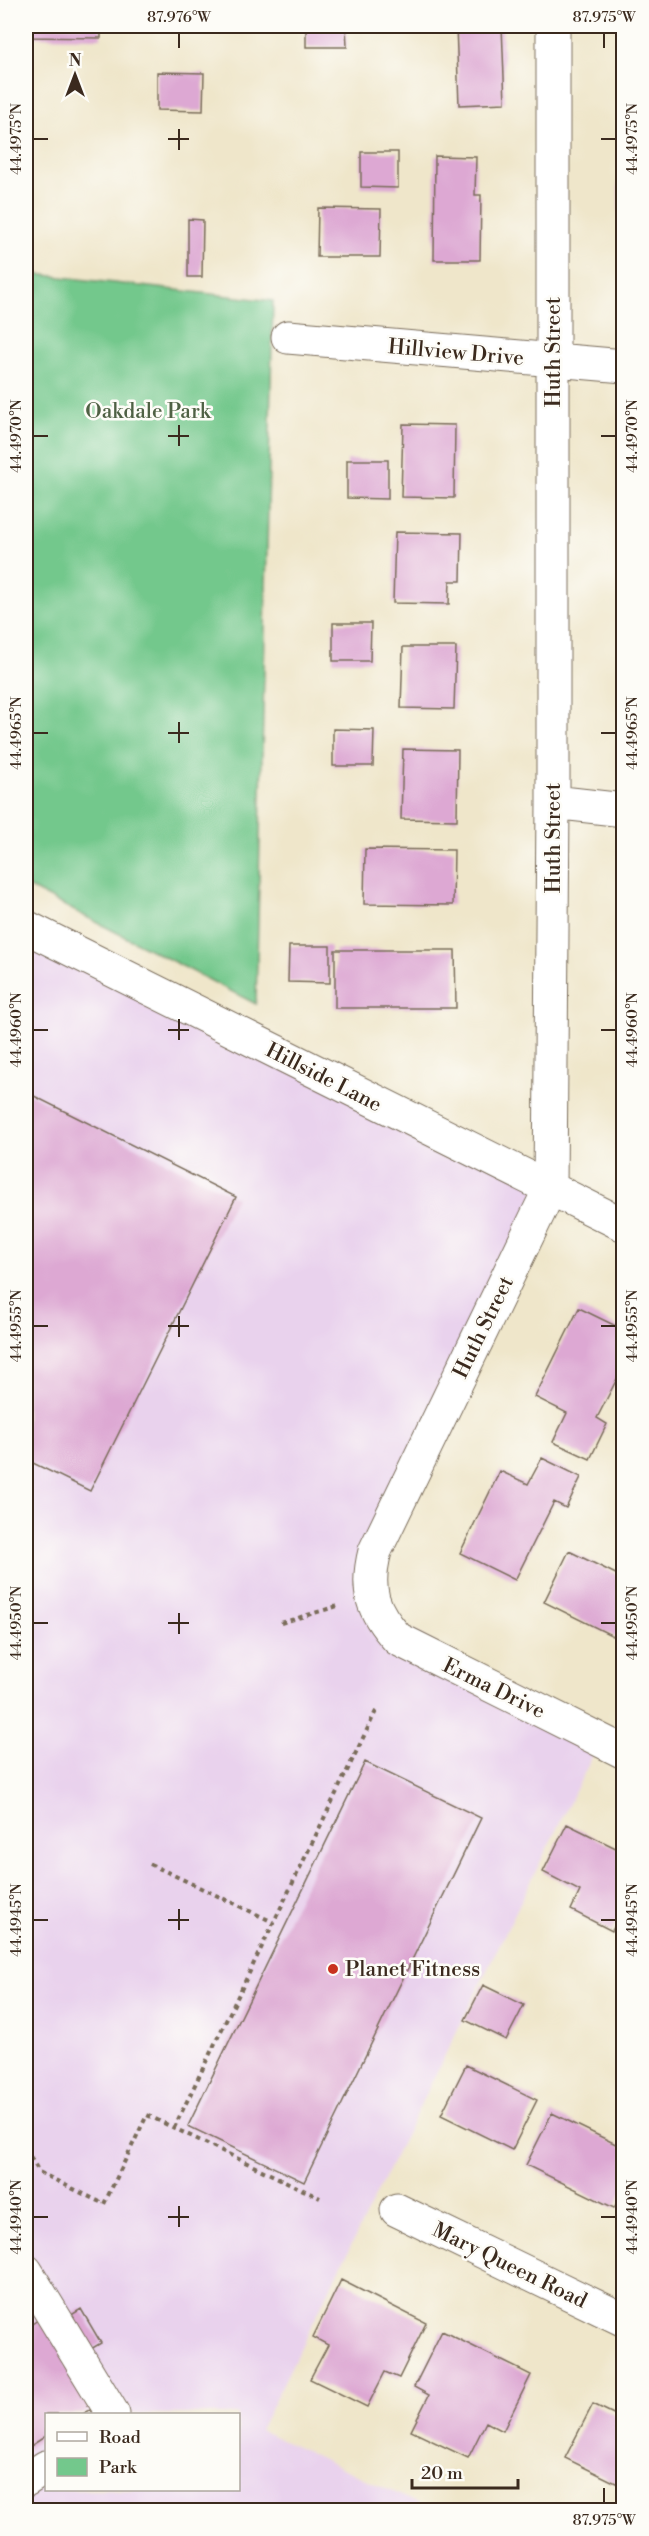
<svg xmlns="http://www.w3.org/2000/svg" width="649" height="2536" font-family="'Libre Bodoni',serif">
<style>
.built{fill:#e9d2ed;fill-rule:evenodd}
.green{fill:#73c88c;stroke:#577955;stroke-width:1.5}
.building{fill:#dda8d3}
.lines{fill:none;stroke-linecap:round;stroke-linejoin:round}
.minor-casing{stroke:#7a6c5a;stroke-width:35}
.path{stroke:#7a6c5a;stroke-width:4;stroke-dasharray:4.5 4.5;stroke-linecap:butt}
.minor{stroke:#fff;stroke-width:33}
.ticks{fill:none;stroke:#3b2a1e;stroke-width:2}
.poi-dot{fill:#c8321e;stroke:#fdfcf7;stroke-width:2}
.labels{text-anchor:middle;stroke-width:5;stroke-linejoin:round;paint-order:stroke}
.street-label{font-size:21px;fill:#3b2a1e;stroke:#fdfcf7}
.park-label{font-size:21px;fill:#4f6144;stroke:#fdfcf7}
.poi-label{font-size:21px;fill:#3b2a1e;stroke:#fdfcf7;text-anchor:start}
.neatline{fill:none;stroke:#3b2a1e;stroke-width:2}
.ticks-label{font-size:15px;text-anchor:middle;fill:#3b2a1e}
</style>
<rect width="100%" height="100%" fill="#fdfcf7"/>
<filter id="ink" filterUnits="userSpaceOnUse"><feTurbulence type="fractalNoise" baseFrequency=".0167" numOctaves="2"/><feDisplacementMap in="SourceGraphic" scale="12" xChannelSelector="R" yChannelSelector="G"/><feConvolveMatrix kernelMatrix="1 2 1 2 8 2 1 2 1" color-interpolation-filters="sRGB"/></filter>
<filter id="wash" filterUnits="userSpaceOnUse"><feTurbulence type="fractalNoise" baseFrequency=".008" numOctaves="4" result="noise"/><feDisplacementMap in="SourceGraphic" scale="24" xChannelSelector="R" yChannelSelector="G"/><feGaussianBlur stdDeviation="1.35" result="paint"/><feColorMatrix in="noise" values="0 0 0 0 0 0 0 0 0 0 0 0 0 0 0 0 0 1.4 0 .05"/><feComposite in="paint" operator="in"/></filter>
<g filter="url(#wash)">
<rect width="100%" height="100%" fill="#efe6ca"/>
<!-- built -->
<path class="built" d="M26 927 550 1189 375 1551 376 1609 600 1741 260 2430 432 2510H26ZM46 2414H238V2490H46Z"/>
<!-- green -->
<path class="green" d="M26 273 273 301 256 1004 26 886Z"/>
<g id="blocks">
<!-- building -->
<path class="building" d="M26 26H101V38L26 37Z
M306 26H346L347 47H306Z
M456 26H502L505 103 459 105Z
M157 72 204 73 203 111 157 110Z
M361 152H398V188L361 187Z
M618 153H624V220H619Z
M435 156 476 157 475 195H481L480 260H434Z
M318 208 381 209 380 257H317Z
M188 219 203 220 202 277H188Z
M403 424 455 425 454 498 401 497Z
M347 460H388V499L347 498Z
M622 485H624V503L620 502Z
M395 532 462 533 461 581H450L449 604 393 603Z
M333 623H371L370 661H333Z
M403 647H456L454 709 401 708Z
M333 729 374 730 373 766H333Z
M403 749 458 750 457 820 401 819Z
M365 849 454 850 453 905 364 904Z
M289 946H330V983L288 982Z
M335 950H455L456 1008H335Z
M26 1092 236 1197 90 1491 29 1461 26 1468Z
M579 1308 624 1330V1365L597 1418 607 1424 590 1459 553 1442 567 1413 535 1397Z
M542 1458 581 1477 566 1508 554 1502 515 1580 460 1553 500 1471 528 1484Z
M569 1551 624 1578V1635L621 1640 544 1602Z
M365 1762 481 1818 304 2182 188 2126Z
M567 1824 624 1852V1908L612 1931 571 1910 580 1891 543 1872Z
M483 1985 524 2005 506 2040 465 2020Z
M466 2065 537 2100 512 2150 441 2115Z
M552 2113 624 2148V2189L614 2208 526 2165Z
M341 2280 426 2323 399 2378 385 2372 367 2407 310 2379 328 2345 313 2337Z
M81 2309 101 2343 64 2365 92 2409 83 2414H46V2436L26 2449V2328L38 2320 57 2324Z
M442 2331 531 2375 503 2431 486 2422 468 2458 411 2431 429 2395 414 2387Z
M593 2404 624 2419V2487L565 2458Z"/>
</g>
</g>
<g filter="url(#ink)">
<use href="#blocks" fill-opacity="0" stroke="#7a6c5a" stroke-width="1.5"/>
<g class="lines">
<defs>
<path id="minor" d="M553 26V802L550 1189 375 1551C365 1590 372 1611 398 1639L624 1752
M288 337 624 366
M553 802 624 810
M26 927 624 1225
M397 2210 624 2320
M26 2271 113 2414
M26 2480 46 2467"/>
</defs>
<!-- minor casing -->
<use href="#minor" class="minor-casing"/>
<!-- path -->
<path class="path" d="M281 1623 341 1605
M150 1864 273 1922
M174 2128 378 1707
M26 2149 39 2172 104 2204 147 2115 320 2198"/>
<!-- minor -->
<use href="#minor" class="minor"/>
</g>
</g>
<!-- ticks -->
<path class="ticks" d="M179 33V48M604 33V48M179 129V150M33 139H48M168 139H189M601 139H616M179 425V446M33 436H48M168 436H189M601 436H616M179 722V743M33 733H48M168 733H189M601 733H616M179 1019V1040M33 1030H48M168 1030H189M601 1030H616M179 1316V1337M33 1326H48M168 1326H189M601 1326H616M179 1613V1634M33 1623H48M168 1623H189M601 1623H616M179 1909V1930M33 1920H48M168 1920H189M601 1920H616M179 2206V2227M33 2217H48M168 2217H189M601 2217H616M604 2488V2503"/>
<!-- markers -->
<circle class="poi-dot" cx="333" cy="1969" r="6"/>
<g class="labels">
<!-- street labels -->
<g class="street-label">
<text transform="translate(456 352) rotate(5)" y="7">Hillview Drive</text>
<text transform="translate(553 352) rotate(-90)" y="7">Huth Street</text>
<text transform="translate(553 838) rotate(-90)" y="7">Huth Street</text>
<text transform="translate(324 1077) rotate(27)" y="7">Hillside Lane</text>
<text transform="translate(483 1327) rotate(-64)" y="7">Huth Street</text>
<text transform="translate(494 1688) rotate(26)" y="7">Erma Drive</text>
<text transform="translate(510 2265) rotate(26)" y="7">Mary Queen Road</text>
</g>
<!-- park labels -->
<g class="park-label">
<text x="148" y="418">Oakdale Park</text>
</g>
<!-- poi labels -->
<g class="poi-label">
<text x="345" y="1976">Planet Fitness</text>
</g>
</g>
<!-- margin -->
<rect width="649" height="2536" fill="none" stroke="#fdfcf7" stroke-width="66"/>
<!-- legend -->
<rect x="45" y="2413" width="195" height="78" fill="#fdfcf7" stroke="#afa8a0" stroke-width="1.5"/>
<rect x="57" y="2432" width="30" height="9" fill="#ffffff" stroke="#afa8a0" stroke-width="1.5"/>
<text x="99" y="2443" font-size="18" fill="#3b2a1e">Road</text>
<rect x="57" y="2458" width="30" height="18" fill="#73c88c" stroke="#afa8a0" stroke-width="1.5"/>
<text x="99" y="2473" font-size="18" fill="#3b2a1e">Park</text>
<!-- north arrow -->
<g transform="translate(75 75)" stroke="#fdfcf7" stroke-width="4.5" paint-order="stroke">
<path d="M0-4.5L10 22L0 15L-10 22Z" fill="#3b2a1e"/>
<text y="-9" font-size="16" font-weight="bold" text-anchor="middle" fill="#3b2a1e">N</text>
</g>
<!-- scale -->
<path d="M412 2479v9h106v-9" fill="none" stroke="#3b2a1e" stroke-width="3"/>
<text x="421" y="2479" font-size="18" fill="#3b2a1e" stroke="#fdfcf7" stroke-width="4.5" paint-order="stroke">20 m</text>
<rect x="33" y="33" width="583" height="2470" class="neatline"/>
<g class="ticks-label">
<text x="179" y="22">87.976°W</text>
<text x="604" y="22">87.975°W</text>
<text transform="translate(16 139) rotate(-90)" y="5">44.4975°N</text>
<text transform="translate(632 139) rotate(-90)" y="5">44.4975°N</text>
<text transform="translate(16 436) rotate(-90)" y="5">44.4970°N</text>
<text transform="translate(632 436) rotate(-90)" y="5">44.4970°N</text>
<text transform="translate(16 733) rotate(-90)" y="5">44.4965°N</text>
<text transform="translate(632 733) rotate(-90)" y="5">44.4965°N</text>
<text transform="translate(16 1030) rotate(-90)" y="5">44.4960°N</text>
<text transform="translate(632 1030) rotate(-90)" y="5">44.4960°N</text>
<text transform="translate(16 1326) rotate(-90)" y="5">44.4955°N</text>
<text transform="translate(632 1326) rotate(-90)" y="5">44.4955°N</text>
<text transform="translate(16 1623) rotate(-90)" y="5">44.4950°N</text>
<text transform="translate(632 1623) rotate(-90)" y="5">44.4950°N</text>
<text transform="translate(16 1920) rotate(-90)" y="5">44.4945°N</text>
<text transform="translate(632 1920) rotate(-90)" y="5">44.4945°N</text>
<text transform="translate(16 2217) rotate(-90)" y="5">44.4940°N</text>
<text transform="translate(632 2217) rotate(-90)" y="5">44.4940°N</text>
<text x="604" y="2525">87.975°W</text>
</g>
</svg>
